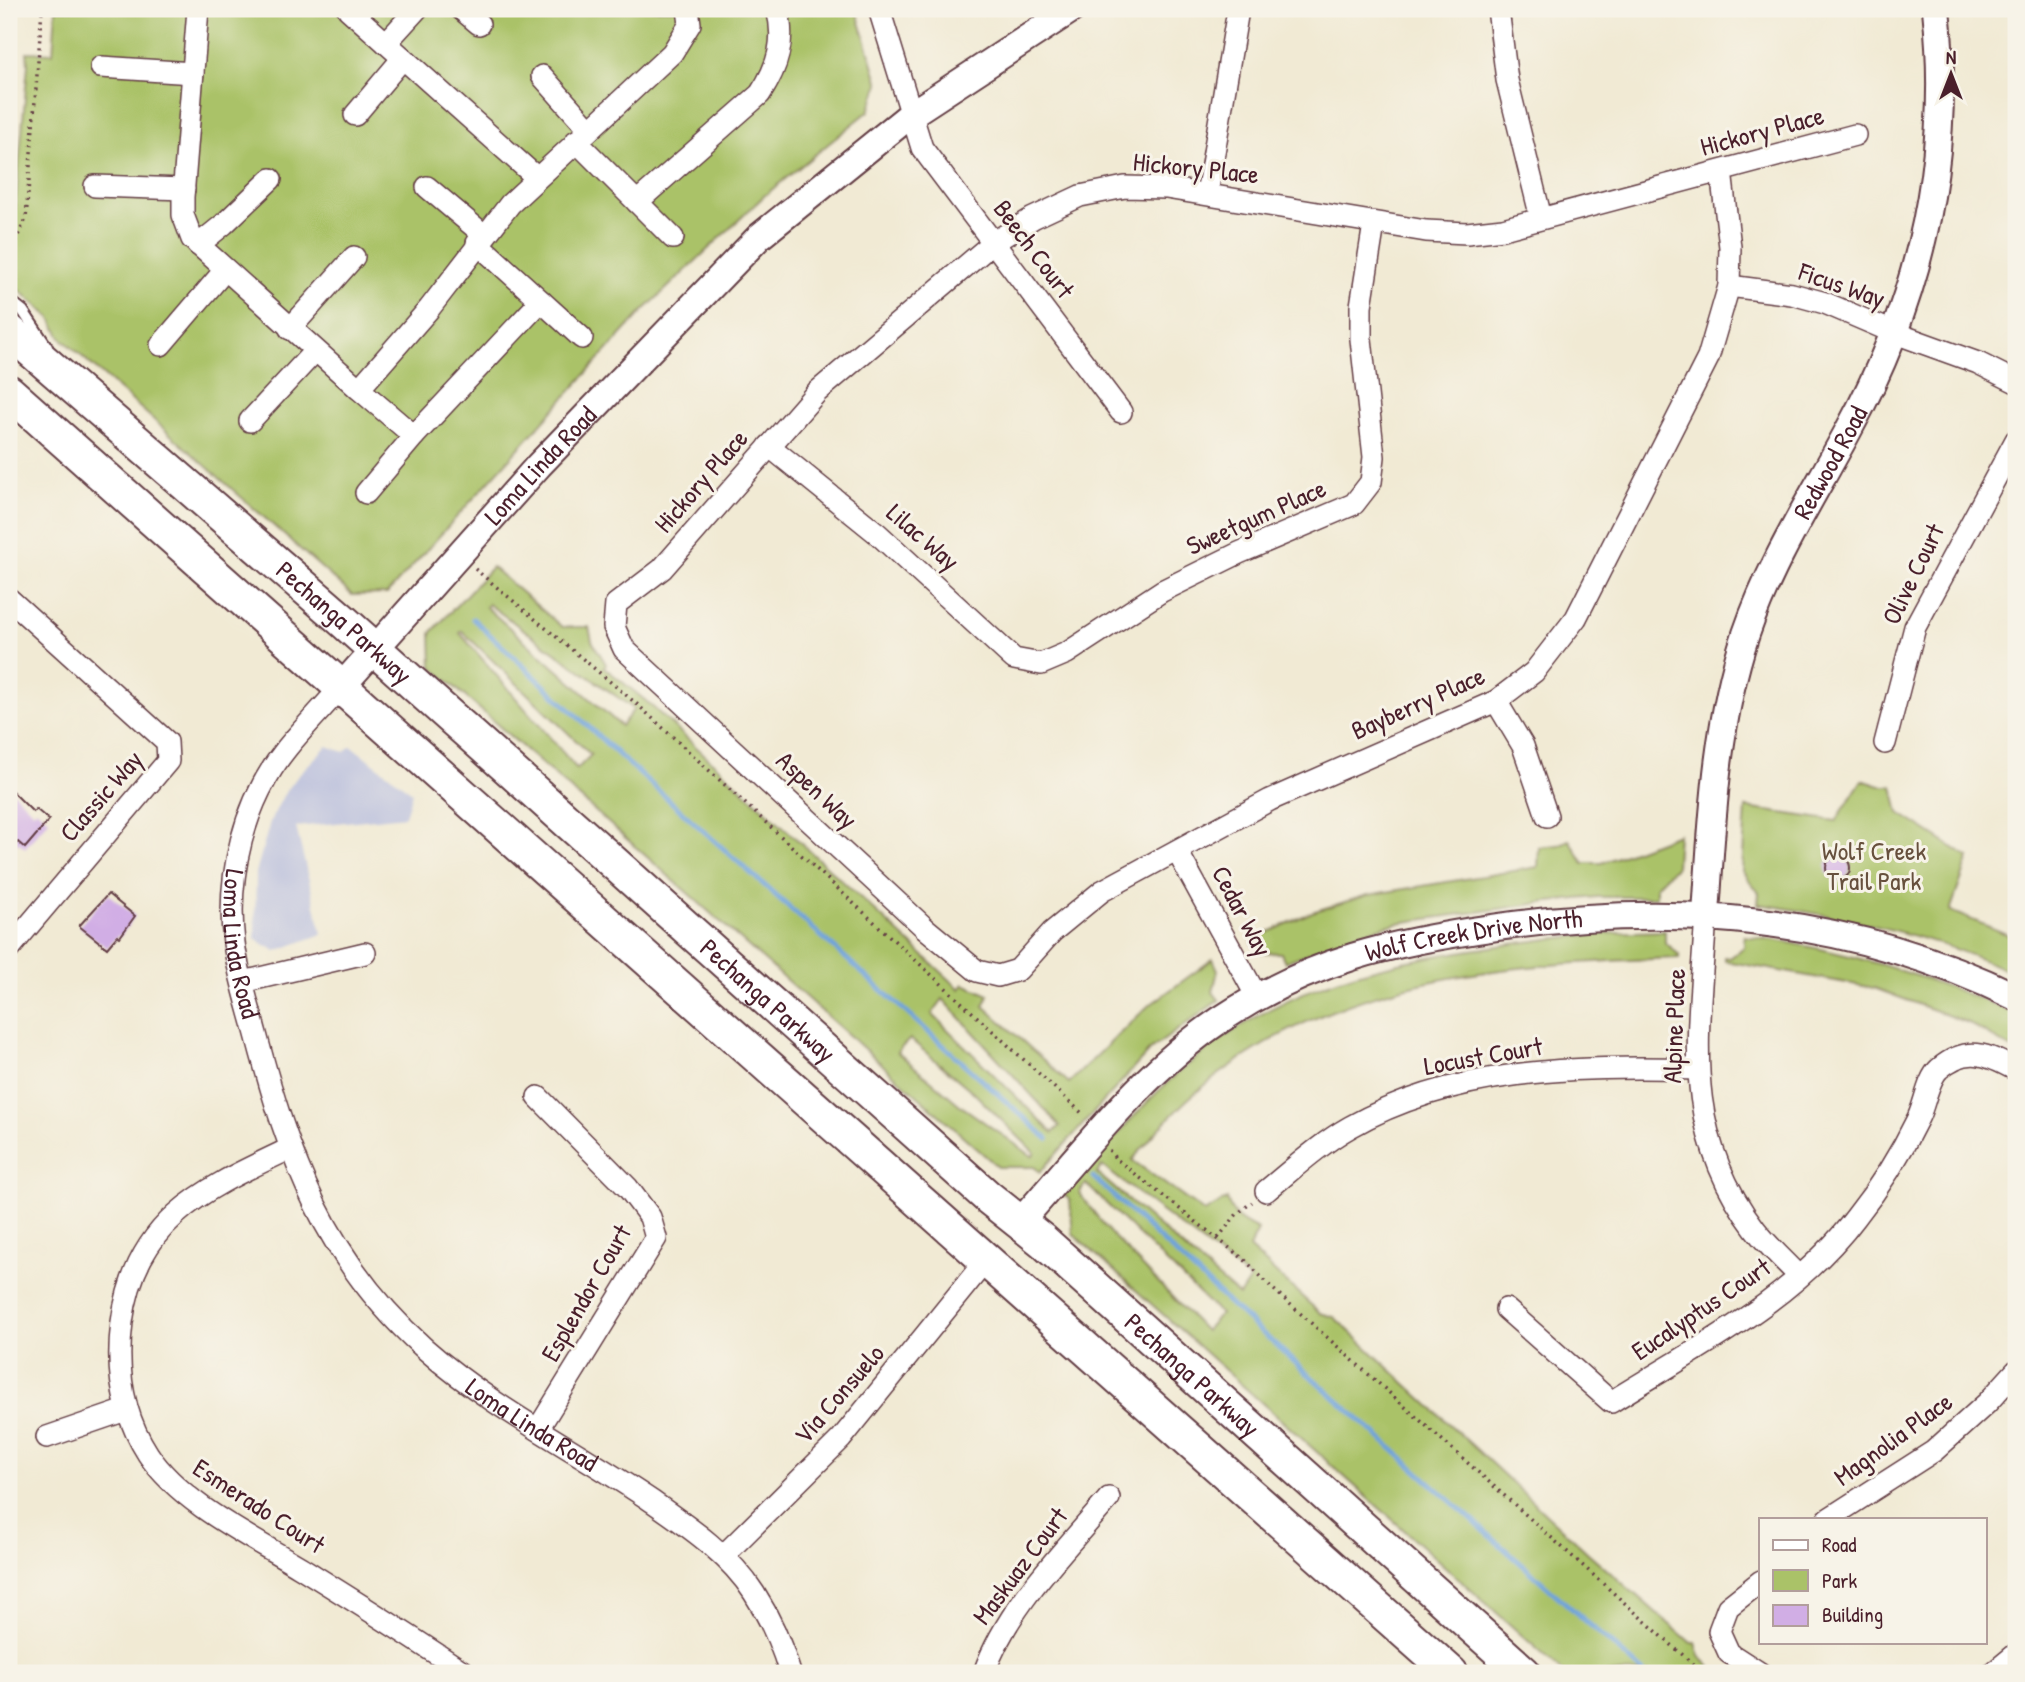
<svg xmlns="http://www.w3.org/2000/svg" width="2025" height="1682" font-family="'Patrick Hand',sans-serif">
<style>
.industrial{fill:#bec2dd}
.green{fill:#aac268;stroke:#7a704a;stroke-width:2;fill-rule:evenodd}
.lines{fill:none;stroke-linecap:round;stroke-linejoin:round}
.stream{stroke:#6ea3db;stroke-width:5}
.building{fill:#d1aee5}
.service-casing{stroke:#633d44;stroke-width:14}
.minor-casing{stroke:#633d44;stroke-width:24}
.tertiary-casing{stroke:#633d44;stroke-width:30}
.primary-casing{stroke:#633d44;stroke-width:37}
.path{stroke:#633d44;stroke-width:3.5;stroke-dasharray:2 5;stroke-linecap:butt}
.service{stroke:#fff;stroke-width:10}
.minor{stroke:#fff;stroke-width:21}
.tertiary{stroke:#fff;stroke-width:26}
.primary{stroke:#fff;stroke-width:33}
.labels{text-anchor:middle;stroke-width:6;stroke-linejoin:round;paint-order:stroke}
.street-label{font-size:26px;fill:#4a1f2b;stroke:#f7f3e8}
.park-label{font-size:26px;fill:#67503d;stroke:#f7f3e8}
</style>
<rect width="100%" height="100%" fill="#f7f3e8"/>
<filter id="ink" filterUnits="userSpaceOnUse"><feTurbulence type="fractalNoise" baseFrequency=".0143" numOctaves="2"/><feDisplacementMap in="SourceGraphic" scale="14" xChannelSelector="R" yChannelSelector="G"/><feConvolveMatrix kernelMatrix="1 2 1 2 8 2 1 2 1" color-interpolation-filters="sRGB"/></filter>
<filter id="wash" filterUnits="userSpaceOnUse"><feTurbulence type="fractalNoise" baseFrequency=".00686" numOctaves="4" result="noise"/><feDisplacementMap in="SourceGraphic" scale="28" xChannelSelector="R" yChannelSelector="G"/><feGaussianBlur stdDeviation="1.57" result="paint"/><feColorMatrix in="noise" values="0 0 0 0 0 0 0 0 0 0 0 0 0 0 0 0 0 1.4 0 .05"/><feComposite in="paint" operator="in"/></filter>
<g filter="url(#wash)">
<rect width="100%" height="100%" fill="#f1ead4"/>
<!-- industrial -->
<path class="industrial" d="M327 746 344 752 351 746 412 792 405 816 296 827 322 934 276 951 255 939 256 873 270 822 283 796 300 773Z"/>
<!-- green -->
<path class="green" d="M56 9H856L879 84 869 111 764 196 642 312 387 594 352 595 61 338 51 318 9 281V225L15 210 28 64 27 52 53 53Z
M492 567 562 627H589L592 641 606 664 604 667 646 701 960 989 964 984 989 995 984 1006 1069 1083 1147 1007 1213 959 1218 970 1213 992 1219 1000 1150 1050 1040 1172 1034 1167H998L432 667 431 633ZM488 604 634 709 621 726 486 607ZM462 631 591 755 577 769 460 633ZM943 999 1060 1126 1053 1133 932 1014ZM910 1039 973 1092 1035 1153 1032 1156 960 1105 897 1052Z
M1862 780 1880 786H1893L1899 813 1969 858 1950 911 2016 938V975C1935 935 1847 917 1758 904L1759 893 1742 871 1746 808 1836 821Z
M1678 834 1676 866 1656 886V897H1597L1548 902 1397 923 1361 933 1285 962 1281 953 1257 952 1252 940 1312 912 1368 895 1538 867 1539 847 1558 845 1569 840 1584 863H1602Z
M1665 931V942L1679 955V958C1499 965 1338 973 1194 1094 1171 1113 1152 1138 1132 1160L1204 1212 1227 1199C1232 1217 1242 1222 1258 1230L1249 1248 1320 1313 1334 1317 1588 1553 1691 1643H1696L1700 1657 1716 1673H1564L1073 1234 1070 1200 1064 1195C1102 1155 1135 1110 1177 1074 1275 989 1360 966 1485 948 1546 938 1604 932 1665 931ZM1102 1166 1250 1279 1239 1296 1097 1173ZM1086 1184 1220 1314 1205 1331 1110 1233 1079 1193Z
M1744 936C1839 947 1929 976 2016 1014V1052L1971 1024 1874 988 1725 961V957L1730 958 1744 947Z"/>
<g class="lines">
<!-- stream -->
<path class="stream" d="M473 619 622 758 1048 1139
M1093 1177 1233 1307 1644 1673"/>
</g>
<g id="blocks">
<!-- building -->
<path class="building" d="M9 788 33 812 36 809 49 820 25 848 18 842 11 848 9 846Z
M1826 868a12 12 0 1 1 24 0a12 12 0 1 1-24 0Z
M108 894 135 916 120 937 118 935 107 948 79 926Z"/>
</g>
</g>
<g filter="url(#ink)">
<use href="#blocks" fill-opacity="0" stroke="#633d44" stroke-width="2"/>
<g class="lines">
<defs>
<path id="service" d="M9 300 23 311 47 347"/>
<g id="minor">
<path d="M198 9 183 197V215L192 239 359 389 429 309 510 204 672 53 690 24 688 9"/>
<path d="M348 9 536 177"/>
<path d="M461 9 479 24"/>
<path d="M879 9 922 148 1121 412"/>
<path d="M1498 9 1507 80 1541 218"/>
<path d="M386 43 417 9"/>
<path d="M101 67 193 73"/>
<path d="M542 76 589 129"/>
<path d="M355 115 403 58"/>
<path d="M576 141 673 238"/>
<path d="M1721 171 1730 247 1729 286 1708 358 1576 618 1534 672 1496 701 1270 800 1102 891 1052 932 1018 970 998 976 977 971 925 928 624 649 614 627 616 604 662 569 817 392 994 242 1033 218 1080 196 1125 187 1166 188 1426 231 1467 233 1503 229 1855 135"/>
<path d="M95 186 184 189"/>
<path d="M427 187 484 235"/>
<path d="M1207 194 1238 10"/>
<path d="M637 202 760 94C778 67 786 40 777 9"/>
<path d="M477 243 582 338"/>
<path d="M198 245 224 224 271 179"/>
<path d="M1729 286 1792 294 1825 303 1895 333 1978 363 2016 382"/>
<path d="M290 329 354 257"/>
<path d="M161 345 225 270"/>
<path d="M359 389 414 436 541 301"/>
<path d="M250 421 315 351"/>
<path d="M769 446 878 534 1014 659 1041 664 1067 653 1162 591 1239 553 1354 504 1371 482 1374 457 1361 339V306L1374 224"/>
<path d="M366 493 414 436"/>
<path d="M9 599 167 742 168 761 9 949"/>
<path id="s1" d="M341 687C323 708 304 727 287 748 244 801 226 876 234 943 238 973 248 1004 256 1034 289 1160 325 1259 424 1348 493 1409 577 1450 653 1502 689 1527 730 1555 754 1593 770 1618 782 1646 790 1673"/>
<path d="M1496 701 1523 746 1547 816"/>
<path d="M1885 743 1915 627 2016 440"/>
<path d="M1177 851 1257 997"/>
<path d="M1706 915C1699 1032 1679 1129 1755 1229 1768 1246 1785 1261 1799 1276"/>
<path d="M243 982 365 953"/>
<path d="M289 1149C205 1189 136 1218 122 1322 116 1368 122 1414 148 1454 180 1503 251 1537 300 1567 356 1602 411 1636 465 1673"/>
<path d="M1266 1191C1293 1169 1320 1144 1350 1127 1454 1068 1580 1065 1697 1069"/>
<path d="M1506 1309 1611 1402C1697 1348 1794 1300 1856 1217 1880 1187 1901 1153 1918 1118 1925 1104 1928 1079 1939 1069 1967 1045 1987 1054 2016 1070"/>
<path d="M538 1429 656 1238 650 1217 628 1188 538 1097"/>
<path d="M47 1437 126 1410"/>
<path d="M1828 1519 1934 1451 1987 1403 2016 1371"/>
<path d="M723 1556 841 1439 987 1259"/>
<path d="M984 1673C1008 1605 1063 1553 1109 1498"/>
<path d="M1760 1673 1729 1653 1719 1631 1728 1607 1761 1581"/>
<path d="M1993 1673 2016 1654"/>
</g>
<g id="tertiary">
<path id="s2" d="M341 687 539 465 759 237 910 115 1072 9"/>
<path id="s3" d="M1706 915C1712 822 1716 723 1746 634 1771 561 1812 498 1848 431 1920 300 1952 158 1936 9"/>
<path id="s4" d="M1020 1222C1083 1152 1141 1073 1220 1020 1310 960 1393 942 1498 927 1679 902 1850 916 2016 997"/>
</g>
<g id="primary">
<path id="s5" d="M9 331 341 619 989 1198 1043 1241 1524 1673"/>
<path d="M9 392 1451 1673"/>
</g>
</defs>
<!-- service casing -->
<use href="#service" class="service-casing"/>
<!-- minor casing -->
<use href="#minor" class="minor-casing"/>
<!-- tertiary casing -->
<use href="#tertiary" class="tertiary-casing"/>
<!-- primary casing -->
<use href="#primary" class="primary-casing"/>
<!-- path -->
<path class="path" d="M9 254 26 219 42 9
M475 569 638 705 1084 1115
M1109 1150 1115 1158 1246 1261 1273 1289 1703 1673
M1218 1238 1237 1214 1252 1202"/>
<!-- service -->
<use href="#service" class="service"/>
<!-- minor -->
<use href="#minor" class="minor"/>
<!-- tertiary -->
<use href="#tertiary" class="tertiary"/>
<!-- primary -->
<use href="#primary" class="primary"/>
</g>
</g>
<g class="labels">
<!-- street labels -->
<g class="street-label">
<text transform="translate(1762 131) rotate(-15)" y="9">Hickory Place</text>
<text transform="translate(1196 168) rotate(6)" y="9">Hickory Place</text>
<text transform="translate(1034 249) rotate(53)" y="9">Beech Court</text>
<text transform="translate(1842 285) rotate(19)" y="9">Ficus Way</text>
<text dy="9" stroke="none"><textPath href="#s3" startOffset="476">Redwood Road</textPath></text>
<text dy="9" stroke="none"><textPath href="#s2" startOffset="298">Loma Linda Road</textPath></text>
<text transform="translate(701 481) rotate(-49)" y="9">Hickory Place</text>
<text transform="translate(1256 517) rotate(-24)" y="9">Sweetgum Place</text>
<text transform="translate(923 537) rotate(41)" y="9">Lilac Way</text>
<text transform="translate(1913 574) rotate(-64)" y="9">Olive Court</text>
<text dy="9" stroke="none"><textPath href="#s5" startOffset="444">Pechanga Parkway</textPath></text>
<text transform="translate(1418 703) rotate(-24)" y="9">Bayberry Place</text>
<text transform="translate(817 790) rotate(43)" y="9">Aspen Way</text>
<text transform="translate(101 796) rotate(-49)" y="9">Classic Way</text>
<text transform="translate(1242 911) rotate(62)" y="9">Cedar Way</text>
<text dy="9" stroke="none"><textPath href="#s4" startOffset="556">Wolf Creek Drive North</textPath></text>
<text dy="9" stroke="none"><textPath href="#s1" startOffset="290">Loma Linda Road</textPath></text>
<text dy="9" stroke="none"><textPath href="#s5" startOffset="1012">Pechanga Parkway</textPath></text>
<text transform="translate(1674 1026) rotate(-88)" y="9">Alpine Place</text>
<text transform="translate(1483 1056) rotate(-10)" y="9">Locust Court</text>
<text transform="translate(586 1293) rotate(-60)" y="9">Esplendor Court</text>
<text transform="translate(1701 1309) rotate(-34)" y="9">Eucalyptus Court</text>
<text dy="9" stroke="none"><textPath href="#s5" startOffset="1578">Pechanga Parkway</textPath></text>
<text transform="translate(839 1394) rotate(-49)" y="9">Via Consuelo</text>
<text dy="9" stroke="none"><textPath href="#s1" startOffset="877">Loma Linda Road</textPath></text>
<text transform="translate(1893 1439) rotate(-36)" y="9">Magnolia Place</text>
<text transform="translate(259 1506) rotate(33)" y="9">Esmerado Court</text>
<text transform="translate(1020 1566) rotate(-53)" y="9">Maskuaz Court</text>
</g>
<!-- park labels -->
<g class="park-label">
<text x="1874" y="860">Wolf Creek<tspan x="1874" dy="30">Trail Park</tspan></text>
</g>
</g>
<!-- margin -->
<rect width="2025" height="1682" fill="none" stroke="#f7f3e8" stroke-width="35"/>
<!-- legend -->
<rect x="1759" y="1518" width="228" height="126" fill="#f7f3e8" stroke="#b29e9c" stroke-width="2"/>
<rect x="1773" y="1540" width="35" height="10" fill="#ffffff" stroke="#b29e9c" stroke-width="2"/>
<text x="1822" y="1552" font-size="21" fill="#4a1f2b">Road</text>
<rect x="1773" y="1570" width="35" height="21" fill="#aac268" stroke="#b29e9c" stroke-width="2"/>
<text x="1822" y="1588" font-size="21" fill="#4a1f2b">Park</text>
<rect x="1773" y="1605" width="35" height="21" fill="#d1aee5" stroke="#b29e9c" stroke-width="2"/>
<text x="1822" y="1622" font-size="21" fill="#4a1f2b">Building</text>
<!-- north arrow -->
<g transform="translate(1951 74)" stroke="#f7f3e8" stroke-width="5" paint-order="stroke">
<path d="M0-5L12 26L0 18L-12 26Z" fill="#4a1f2b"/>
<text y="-10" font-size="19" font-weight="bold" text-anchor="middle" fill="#4a1f2b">N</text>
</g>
</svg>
